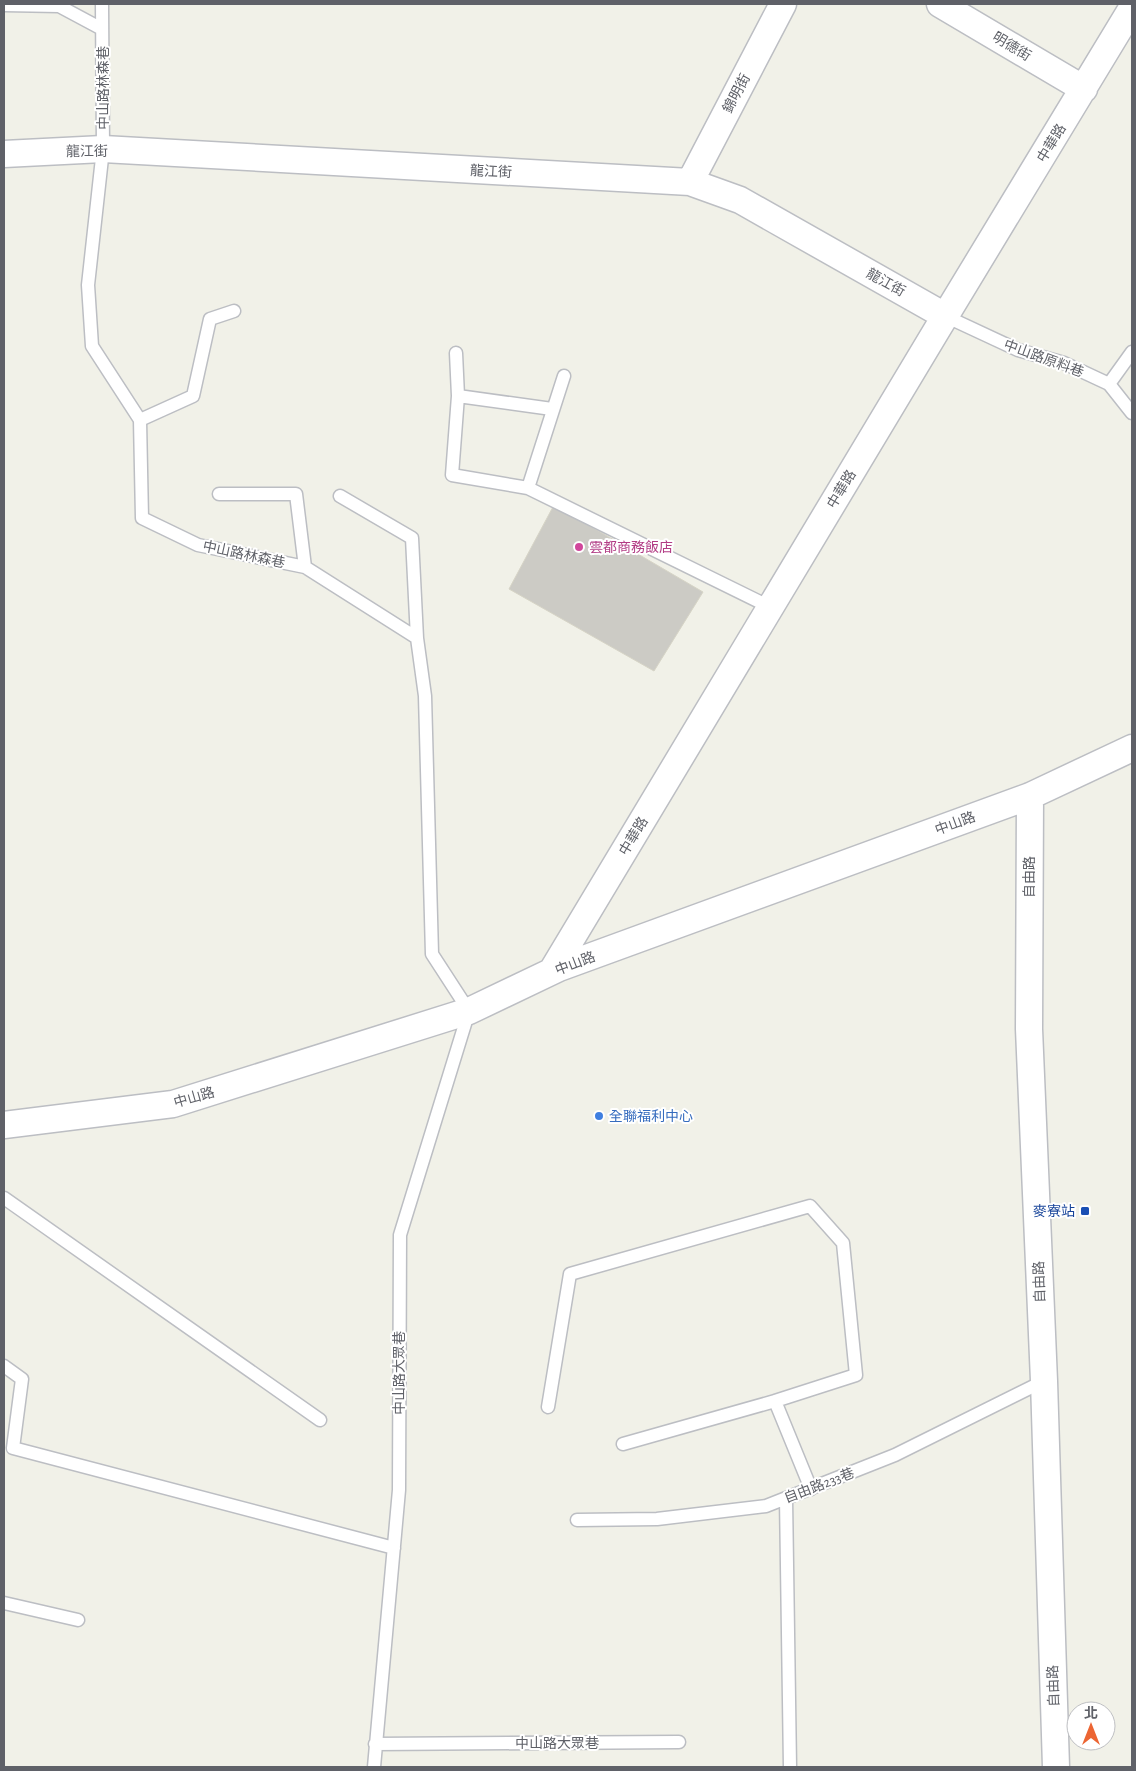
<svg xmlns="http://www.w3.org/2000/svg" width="1136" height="1771" font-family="'Alegreya Sans','Noto Sans TC',sans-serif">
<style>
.building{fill:#cccbc5;stroke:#d6d4c6}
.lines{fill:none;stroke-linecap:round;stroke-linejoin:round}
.service-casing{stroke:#bcbec3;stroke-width:15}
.minor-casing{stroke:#bcbec3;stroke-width:29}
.service{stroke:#fff;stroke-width:12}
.minor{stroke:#fff;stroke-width:26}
.hotel-dot{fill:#d1479c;stroke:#fff;stroke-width:2}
.shop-dot{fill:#3f7fe0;stroke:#fff;stroke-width:2}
.transit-dot{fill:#1a4fb4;stroke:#fff;stroke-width:2}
.labels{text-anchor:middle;stroke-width:4;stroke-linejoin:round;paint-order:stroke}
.street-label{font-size:14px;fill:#5f6168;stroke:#fff}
.hotel-label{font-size:14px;fill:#b23c85;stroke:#fff;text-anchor:start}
.shop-label{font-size:14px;fill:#366cbe;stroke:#fff;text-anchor:start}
.transit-label{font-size:14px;fill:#164399;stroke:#fff;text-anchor:end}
</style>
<rect width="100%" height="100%" fill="#f1f1e8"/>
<!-- building -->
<path class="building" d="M554 505 703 592 654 671 509 589Z"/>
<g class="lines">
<defs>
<path id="service" d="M102 4 103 149 88 285 92 346 140 420 142 518 198 545 305 567 417 638 425 696 432 954 469 1011 400 1235 399 1490 374 1767
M4 5 59 6 102 29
M945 316 1018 350 1064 363 1109 384 1132 413
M456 353 458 396
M564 376 528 488 770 607
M1109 384 1132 352
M140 420 193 396 210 319 234 311
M528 488 452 475 458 396 552 409
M219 494H296L305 567
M340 496 412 538 417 638
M4 1198 320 1420
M4 1366 22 1379 13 1448 394 1548
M548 1407 570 1274 810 1206 843 1243 856 1375 775 1401
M623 1444 775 1401 811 1489
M786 1498 790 1767
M577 1520 657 1519 766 1506 895 1455 1044 1381
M4 1603 78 1620
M375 1744 679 1742"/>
<path id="minor" d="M940 4 1084 89
M4 154 103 149 690 182 740 200 945 316
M690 182 783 4
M1030 796 1029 1029 1044 1381 1056 1767
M552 971 938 328 1132 8
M4 1125 173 1104 469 1011 559 968 1030 796 1132 748"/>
</defs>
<!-- service casing -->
<use href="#service" class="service-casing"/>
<!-- minor casing -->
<use href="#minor" class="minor-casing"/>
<!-- service -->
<use href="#service" class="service"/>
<!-- minor -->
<use href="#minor" class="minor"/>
</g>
<!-- markers -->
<circle class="hotel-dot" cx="579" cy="547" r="5"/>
<circle class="shop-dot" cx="599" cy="1116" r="5"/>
<rect class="transit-dot" x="1080" y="1206" width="10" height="10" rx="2.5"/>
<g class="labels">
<!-- street labels -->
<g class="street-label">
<text transform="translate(1012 46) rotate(31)" y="5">明德街</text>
<text transform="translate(103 88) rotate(-90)" y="5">中山路林森巷</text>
<text transform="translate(736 93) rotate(-62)" y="5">錦明街</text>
<text transform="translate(1051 143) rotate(-59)" y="5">中華路</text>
<text transform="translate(87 151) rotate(-1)" y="5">龍江街</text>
<text transform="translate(491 171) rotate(3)" y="5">龍江街</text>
<text transform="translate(886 282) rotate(29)" y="5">龍江街</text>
<text transform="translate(1044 358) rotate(20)" y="5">中山路原料巷</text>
<text transform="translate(841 489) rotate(-59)" y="5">中華路</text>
<text transform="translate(244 554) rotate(12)" y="5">中山路林森巷</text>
<text transform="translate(955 823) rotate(-20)" y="5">中山路</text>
<text transform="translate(633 836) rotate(-59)" y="5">中華路</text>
<text transform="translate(1029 877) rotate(-90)" y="5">自由路</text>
<text transform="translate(575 963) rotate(-21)" y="5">中山路</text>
<text transform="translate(194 1097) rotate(-16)" y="5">中山路</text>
<text transform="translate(1039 1282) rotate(-92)" y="5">自由路</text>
<text transform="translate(399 1373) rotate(-90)" y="5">中山路大眾巷</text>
<text transform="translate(819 1485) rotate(-21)" y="5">自由路233巷</text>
<text transform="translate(1053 1686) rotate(-92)" y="5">自由路</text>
<text x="557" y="1748">中山路大眾巷</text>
</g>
<!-- hotel labels -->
<g class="hotel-label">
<text x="589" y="552">雲都商務飯店</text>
</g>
<!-- shop labels -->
<g class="shop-label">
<text x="609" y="1121">全聯福利中心</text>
</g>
<!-- transit labels -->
<g class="transit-label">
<text x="1075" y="1216">麥寮站</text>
</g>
</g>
<!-- border -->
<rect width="1136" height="1771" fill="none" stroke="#5f6168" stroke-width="10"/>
<!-- north arrow -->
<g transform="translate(1091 1726)"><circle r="24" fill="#ffffff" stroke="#bfc0c3"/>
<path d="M0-4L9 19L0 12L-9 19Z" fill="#ec6533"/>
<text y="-8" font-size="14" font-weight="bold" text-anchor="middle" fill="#5f6168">北</text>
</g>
</svg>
